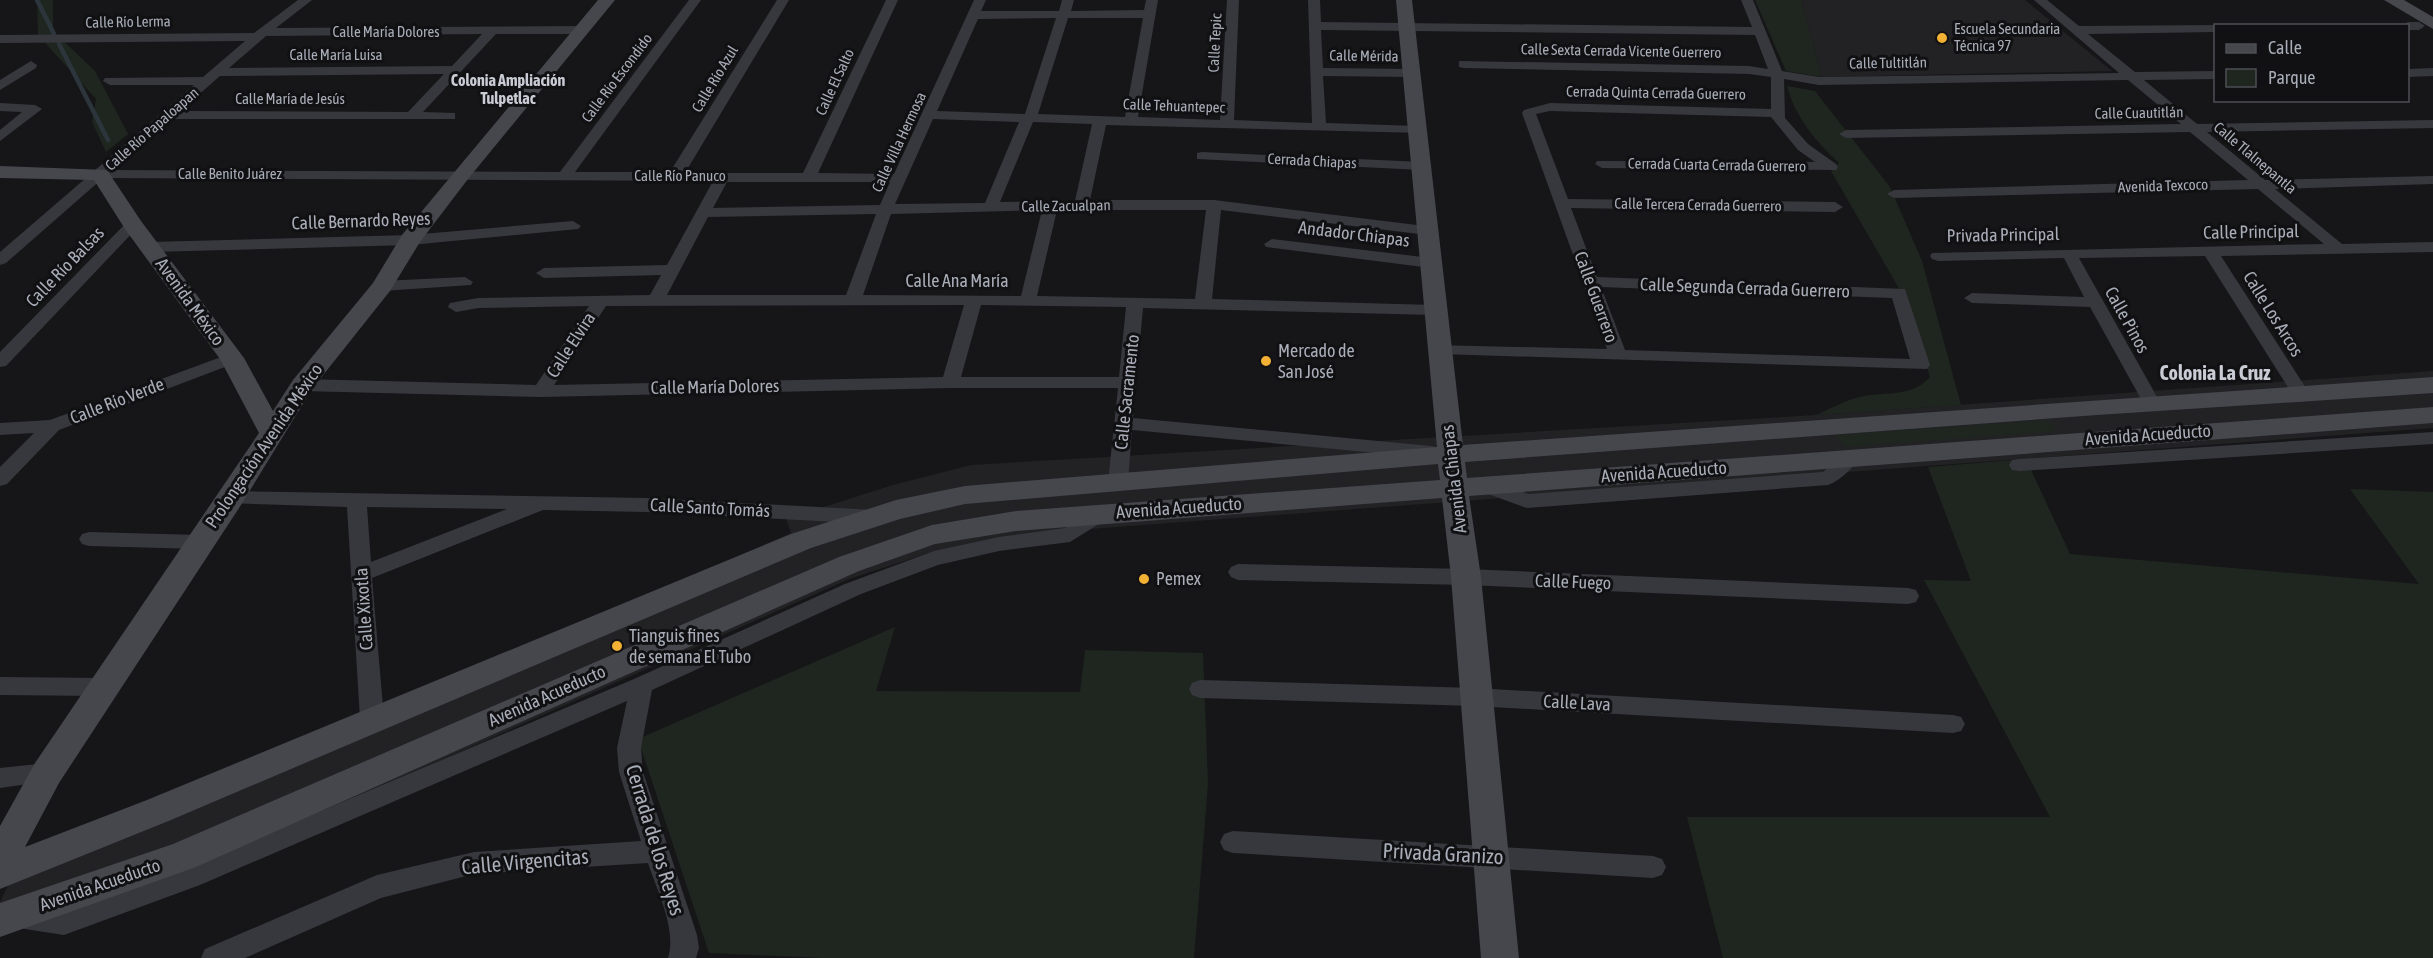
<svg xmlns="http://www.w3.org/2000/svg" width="2433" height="958" font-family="'Asap Condensed',sans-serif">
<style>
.built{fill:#222225}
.green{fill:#1e261f}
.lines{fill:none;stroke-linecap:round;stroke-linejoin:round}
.stream{stroke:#2c353c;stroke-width:4.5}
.street{fill:#37383d;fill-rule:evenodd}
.secondary{fill:#45474d;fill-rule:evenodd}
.poi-dot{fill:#f2b134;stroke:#111113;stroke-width:2}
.labels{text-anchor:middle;stroke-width:6;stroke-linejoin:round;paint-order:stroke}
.far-street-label{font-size:15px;fill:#a8adb8;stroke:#111113}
.far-poi-label{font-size:15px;fill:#a8adb8;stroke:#111113;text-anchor:start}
.far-neighbourhood-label{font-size:16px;font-weight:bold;fill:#c9ccd4;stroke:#111113}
.street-label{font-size:18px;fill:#a8adb8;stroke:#111113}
.poi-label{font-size:18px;fill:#a8adb8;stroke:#111113;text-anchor:start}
.neighbourhood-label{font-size:20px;font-weight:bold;fill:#c9ccd4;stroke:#111113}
.near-street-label{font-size:21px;fill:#a8adb8;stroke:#111113}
</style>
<rect width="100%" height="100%" fill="#161618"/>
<!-- built -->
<path class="built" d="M1801 0H2025L2112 71 1822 77Z
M2433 371V428L1024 534 929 553 849 579 192 871 0 935V902L25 851 382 712 791 533 786 519 893 485 971 465 1816 415Z"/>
<!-- green -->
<path class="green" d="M37 0H53V31L95 71 128 134 106 152 92 122 96 99 38 35Z
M1755 0H1801L1822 77 1786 71Z
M1787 86 1815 91 1890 187 1922 261 1961 405 1816 415C1830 409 1845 400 1860 397 1885 391 1911 398 1930 377L1908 304 1831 171 1839 163C1815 140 1796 119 1787 86Z
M2048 420 2058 431 1844 447 1836 435Z
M2026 459 2070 554 2419 584 2350 489 2433 492V958H1723L1687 817H2050L1924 580 1971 581 1928 467Z
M895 627 876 691 1080 692 1085 650 1203 653 1208 784 1194 958H823L709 953 638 739Z"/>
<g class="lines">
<!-- stream -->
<path class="stream" d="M37 0 54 34
M59 44 108 140"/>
<!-- street -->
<path class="street" d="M298 0H312L276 28 581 26 587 30 581 34H496L423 112 455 113V119H171L113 170 560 172 689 0H701L575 172H670L777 0H789L685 173H803L886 0H898L818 173 894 174 974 0H986L981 11H1059L1062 0H1074L1071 11 1144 10 1146 0H1158L1138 117 1220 120 1227 0H1239L1234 120 1312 123 1308 0H1320L1321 22 1752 27 1741 0H1753L1782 71 1819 77 2119 73 2034 0H2047L2079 26 2220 25 2216 26V32L2088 34 2135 72 2216 71V79L2144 80 2197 124 2433 120V128L2207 132 2265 180 2433 176V184L2275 189 2342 244 2433 242V252L2221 256 2311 396 2302 402 2296 400 2205 256 2079 258 2161 404 2158 408H2146L2090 307 1972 303 1964 298 1972 293 2084 297 2064 258 1938 261 1932 259 1930 256 1932 253 2324 244 2258 189 1894 198 1887 194 1894 190 2248 180 2190 132 1846 138 1839 134 1846 130 2181 124 2128 80 1819 85 1784 79 1785 118 1808 144 1836 164 1838 167 1836 170 1602 168 1595 164 1597 161 1815 162 1798 150 1771 117 1550 111 1536 114 1568 199 1835 202 1843 207 1835 212 1571 208 1597 277 1905 289 1930 365 1927 369 1440 354 1434 353 1431 349 1434 345 1607 349 1522 113 1524 110 1550 103 1771 109V77L1749 74 1464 68 1459 67V61L1749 66 1768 69 1755 35 1321 30 1323 68 1412 69 1418 73 1412 77 1323 76 1326 123 1418 126 1423 127V133L1106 125 1090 200H1214L1433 227 1436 230 1428 235 1221 210 1212 299 1435 305 1443 310 1435 315 1143 308 1133 418 1431 446 1438 448 1441 452 1438 456 1431 458 1132 430 1128 482 1125 487H1111L1108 482 1118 388H950L541 397 302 391 293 385 302 379 536 385 589 306 478 308 456 312 448 307 450 303 478 298 650 295 661 275 544 278 536 273 544 268 667 265 713 181 103 178 6 263 0 265V252L194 85H110L103 81 105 78 203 77 245 41 0 43V35L254 33ZM1056 18 1025 114 937 111 978 19ZM1068 18H1143L1125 117 1038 114ZM482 34 452 66 229 68 266 36ZM444 74 408 112 180 111 220 76ZM933 119 1019 122 985 203 895 204ZM1033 122 1092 124 1075 201 1000 202ZM727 182H890L880 205 713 208ZM1042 210 1021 296 863 295 891 214ZM1057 210H1206L1195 299 1037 296ZM876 214 846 295H667L708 217ZM1601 287 1892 298 1910 359 1625 350ZM964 305 943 377 554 385 606 306ZM981 305 1126 307 1119 377H961Z
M2408 22H2419L2425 26 2419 30H2408V26H2402Z
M31 61 37 65 36 68 0 90V80Z
M2433 68V76L2408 77V69Z
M0 103 35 105 42 109 0 141V130L22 112 0 111Z
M1202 152 1422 162 1429 166 1422 170 1197 159V153Z
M133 219 141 224 138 227 6 366 0 367V352L128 221Z
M573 221 581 226 578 229 410 245 150 252 142 247 150 242 410 235Z
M1272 239 1431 258 1439 263 1431 268 1266 247 1264 244Z
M465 277 473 282 471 285 382 291 374 286 382 281Z
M232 353 238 354 241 358 238 362 59 430 7 484 0 486V467L34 433 0 435V423L50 420Z
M2433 432V444L2019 471 2012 470 2009 465 2012 460 2019 459Z
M1849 453 1856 455 1859 459C1852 469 1839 481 1828 485L1527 508 1477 490 1474 485 1477 480 1484 478 1528 494 1823 472 1842 455Z
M231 491 647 498 875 510 882 512 885 517 882 522 875 524 647 512 543 510 372 578 384 719 380 726 372 728 364 726 360 719 347 507 224 503 221 498 224 493ZM367 507 507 509 371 562Z
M1100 507 1107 509 1110 514 1107 519 1070 542 999 551 938 565 861 594 652 690 641 748 643 772 697 935 699 948 696 958H668C677 929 657 891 648 863L474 874 381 898 245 958H201L205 949 377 875 474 852 641 841 619 772 617 748 627 701 200 885 64 935 12 927 8 918 12 909 21 906 64 911 193 865 634 679 845 584 934 551 999 537 1065 528Z
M89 532 199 535 206 537 209 542 206 547 199 549 89 546 82 544 79 539 82 534Z
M1238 564 1466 569 1908 588 1916 590 1919 596 1916 602 1908 604 1466 585 1238 580 1231 577 1228 572 1231 567Z
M0 677 102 678 110 681 113 687 110 693 102 696 0 695Z
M1200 680 1475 688 1953 715 1961 717 1965 724 1961 731 1953 733 1475 706 1200 698 1192 695 1189 689 1192 683Z
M47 763 56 766 59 773 56 780 0 788V768Z
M1233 831 1653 856 1662 859 1666 867 1662 875 1653 878 1233 853 1224 850 1220 842 1224 834Z"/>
<!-- secondary -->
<path class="secondary" d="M598 0H615L468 179 420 242 390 291 312 389 241 505 59 783 25 847 147 800 791 534 896 500 965 486 1437 447 1396 0H1412L1463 445 2433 377V393L2097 415 1465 462 1467 478 2433 407V423L1469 496 1481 577 1519 958H1481L1451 577 1442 498 1016 531 935 544 859 571 196 867 0 937V903L173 844 839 557 932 525 1016 511 1440 480 1438 464 965 504 900 519 811 548 171 820 0 889V826L35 763 259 433 220 359 125 229 94 180 0 178V166L107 170 141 221 244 358 273 411 293 380 373 283 402 235Z
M2384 0H2404L2433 17V29Z"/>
</g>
<!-- markers -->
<g class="poi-dot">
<circle cx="1942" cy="38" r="6"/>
<circle cx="1266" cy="361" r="6"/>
<circle cx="1144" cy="579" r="6"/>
<circle cx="617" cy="646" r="6"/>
</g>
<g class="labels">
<!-- far-street labels -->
<g class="far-street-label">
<text transform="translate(128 22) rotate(-1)" y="5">Calle Río Lerma</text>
<text x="386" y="37">Calle María Dolores</text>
<text transform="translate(1215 43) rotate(-87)" y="5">Calle Tepic</text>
<text transform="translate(1621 51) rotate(1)" y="5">Calle Sexta Cerrada Vicente Guerrero</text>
<text x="336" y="60">Calle María Luisa</text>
<text transform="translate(1364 56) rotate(1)" y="5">Calle Mérida</text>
<text transform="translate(1888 63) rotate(-1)" y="5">Calle Tultitlán</text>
<text transform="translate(617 78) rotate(-53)" y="5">Calle Río Escondido</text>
<text transform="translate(715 79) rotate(-59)" y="5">Calle Río Azul</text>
<text transform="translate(835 82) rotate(-65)" y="5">Calle El Salto</text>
<text transform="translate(1656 93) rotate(1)" y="5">Cerrada Quinta Cerrada Guerrero</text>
<text x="290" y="104">Calle María de Jesús</text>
<text transform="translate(1174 106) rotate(2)" y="5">Calle Tehuantepec</text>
<text transform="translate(2139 113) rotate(-1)" y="5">Calle Cuautitlán</text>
<text transform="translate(152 129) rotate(-41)" y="5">Calle Río Papaloapan</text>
<text transform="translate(899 142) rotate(-65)" y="5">Calle Villa Hermosa</text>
<text transform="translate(2255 158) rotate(40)" y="5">Calle Tlalnepantla</text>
<text transform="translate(1312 161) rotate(3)" y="5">Cerrada Chiapas</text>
<text transform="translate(1717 165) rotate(1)" y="5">Cerrada Cuarta Cerrada Guerrero</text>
<text x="230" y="179">Calle Benito Juárez</text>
<text x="680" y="181">Calle Río Panuco</text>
<text transform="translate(2163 186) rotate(-2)" y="5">Avenida Texcoco</text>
<text transform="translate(1698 205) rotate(1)" y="5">Calle Tercera Cerrada Guerrero</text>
<text transform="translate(1066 206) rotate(-1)" y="5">Calle Zacualpan</text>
</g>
<!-- far-poi labels -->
<g class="far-poi-label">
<text x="1954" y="34">Escuela Secundaria<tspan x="1954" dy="17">Técnica 97</tspan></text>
</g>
<!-- far-neighbourhood labels -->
<g class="far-neighbourhood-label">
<text x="508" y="86">Colonia Ampliación<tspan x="508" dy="18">Tulpetlac</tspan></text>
</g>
<!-- street labels -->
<g class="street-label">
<text transform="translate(361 221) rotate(-2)" y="6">Calle Bernardo Reyes</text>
<text transform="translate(2251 232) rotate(-1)" y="6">Calle Principal</text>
<text transform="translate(1354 234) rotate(7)" y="6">Andador Chiapas</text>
<text transform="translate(2003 235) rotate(-1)" y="6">Privada Principal</text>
<text transform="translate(65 267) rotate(-46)" y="6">Calle Río Balsas</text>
<text x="957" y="287">Calle Ana María</text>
<text transform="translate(1745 288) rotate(2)" y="6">Calle Segunda Cerrada Guerrero</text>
<text transform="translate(1596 297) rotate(70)" y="6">Calle Guerrero</text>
<text transform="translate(190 302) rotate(54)" y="6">Avenida México</text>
<text transform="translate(2273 314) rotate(58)" y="6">Calle Los Arcos</text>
<text transform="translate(2127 320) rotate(61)" y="6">Calle Pinos</text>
<text transform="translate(571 345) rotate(-57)" y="6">Calle Elvira</text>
<text transform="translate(715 387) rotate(-1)" y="6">Calle María Dolores</text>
<text transform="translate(1127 392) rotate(-84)" y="6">Calle Sacramento</text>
<text transform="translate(117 401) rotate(-21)" y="6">Calle Río Verde</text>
<text transform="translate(2148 435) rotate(-4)" y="6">Avenida Acueducto</text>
<text transform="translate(264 446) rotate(-56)" y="6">Prolongación Avenida México</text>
<text transform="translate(1664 472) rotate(-4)" y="6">Avenida Acueducto</text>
<text transform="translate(1454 479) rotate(-97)" y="6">Avenida Chiapas</text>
<text transform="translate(710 508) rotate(3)" y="6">Calle Santo Tomás</text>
<text transform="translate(1179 508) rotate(-4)" y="6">Avenida Acueducto</text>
<text transform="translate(1573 582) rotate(2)" y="6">Calle Fuego</text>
<text transform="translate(364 609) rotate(-94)" y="6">Calle Xixotla</text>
<text transform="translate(547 696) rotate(-24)" y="6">Avenida Acueducto</text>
<text transform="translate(1577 703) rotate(3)" y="6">Calle Lava</text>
<text transform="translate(100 885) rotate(-19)" y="6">Avenida Acueducto</text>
</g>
<!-- poi labels -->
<g class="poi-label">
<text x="1278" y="357">Mercado de<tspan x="1278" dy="21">San José</tspan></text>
<text x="1156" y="585">Pemex</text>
<text x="629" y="642">Tianguis fines<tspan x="629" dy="21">de semana El Tubo</tspan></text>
</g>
<!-- neighbourhood labels -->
<g class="neighbourhood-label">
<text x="2215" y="380">Colonia La Cruz</text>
</g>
<!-- near-street labels -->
<g class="near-street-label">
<text transform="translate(655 840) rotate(73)" y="7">Cerrada de los Reyes</text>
<text transform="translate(1443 854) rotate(3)" y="7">Privada Granizo</text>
<text transform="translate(525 862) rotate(-5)" y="7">Calle Virgencitas</text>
</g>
</g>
<!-- legend -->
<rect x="2214" y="24" width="195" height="78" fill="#111113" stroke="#4d4f55" stroke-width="1.5"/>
<rect x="2226" y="44" width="30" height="9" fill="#45474d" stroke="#4d4f55" stroke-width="1.5"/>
<text x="2268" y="54" font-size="18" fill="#a8adb8">Calle</text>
<rect x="2226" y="69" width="30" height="18" fill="#1e261f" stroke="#4d4f55" stroke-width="1.5"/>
<text x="2268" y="84" font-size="18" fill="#a8adb8">Parque</text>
</svg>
